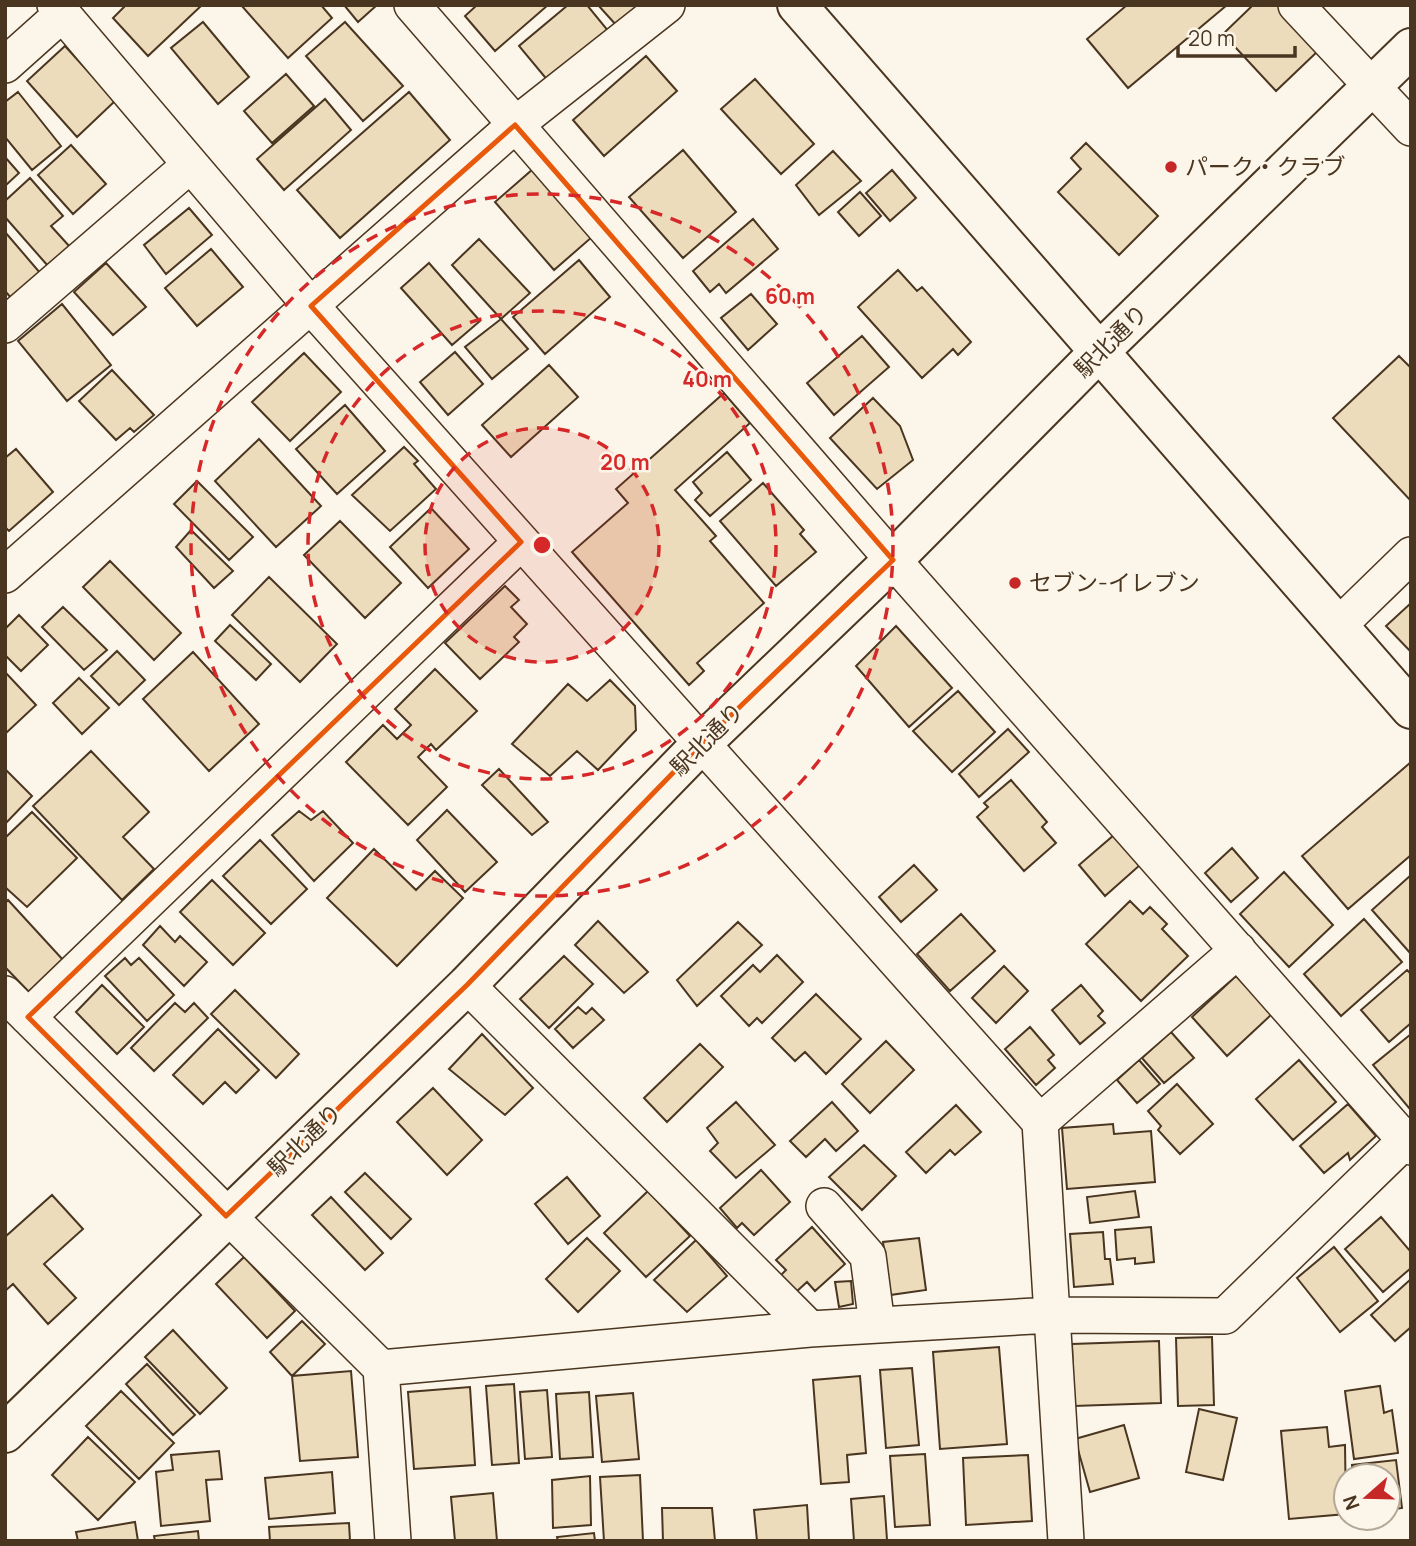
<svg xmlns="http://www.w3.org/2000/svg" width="1416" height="1546" font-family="Manrope,'Noto Sans JP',sans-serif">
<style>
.building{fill:#ecdcbc;stroke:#4a3520;stroke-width:2}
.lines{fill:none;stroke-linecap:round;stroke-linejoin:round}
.minor-casing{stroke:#4a3520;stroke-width:38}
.tertiary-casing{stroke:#4a3520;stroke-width:42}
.minor{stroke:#fbf6e9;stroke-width:35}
.tertiary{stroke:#fbf6e9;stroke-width:38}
.marked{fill:none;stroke:#e8590c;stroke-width:5;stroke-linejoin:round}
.ring{fill:none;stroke:#d62828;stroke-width:3.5;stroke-dasharray:12 9}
.poi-dot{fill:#c62828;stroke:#fbf6e9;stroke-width:2.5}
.labels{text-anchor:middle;stroke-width:5;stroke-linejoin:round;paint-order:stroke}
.poi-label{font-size:23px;fill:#4a3520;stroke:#fbf6e9;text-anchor:start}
.street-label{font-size:23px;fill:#4a3520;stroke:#fbf6e9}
.centre{fill:#d62828;stroke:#fbf6e9;stroke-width:3.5}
.ring-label{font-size:21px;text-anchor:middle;font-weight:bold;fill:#d62828;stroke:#fbf6e9;stroke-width:5;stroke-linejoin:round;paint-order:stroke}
</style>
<rect width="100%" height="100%" fill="#fbf6e9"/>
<!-- building -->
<path class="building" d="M126 5H202L148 56 113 18Z
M241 5H321L332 18 288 58Z
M344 5H377L358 22Z
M477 5H548L495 51 465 16Z
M568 5H587L614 38 554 88 519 46Z
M598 5H640L617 26Z
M1127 5H1227L1128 88 1087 39Z
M1253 5H1277L1319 50 1276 91 1223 34Z
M203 22 249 77 218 104 171 48Z
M345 22 403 86 363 121 306 56Z
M65 46 115 101 77 137 27 81Z
M646 56 677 91 604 156 573 120Z
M286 74 314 106 272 143 244 111Z
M755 79 814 144 781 174 721 109Z
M18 92 61 146 32 170 5 137V102Z
M409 92 450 140 340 238 297 190Z
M325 99 351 130 284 190 257 159Z
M1086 143 1158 216 1119 255 1058 192 1081 169 1071 158Z
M71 145 106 184 73 214 38 175Z
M683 150 736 212 683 258 629 197Z
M833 151 861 181 819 215 796 185Z
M5 157 19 173 5 186Z
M533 169 592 237 554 270 495 202Z
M892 170 916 198 890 221 866 193Z
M30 178 63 216 51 226 70 247 48 266 5 217V201Z
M860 192 881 216 859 236 838 212Z
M189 208 212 235 166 274 144 245Z
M753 219 778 249 726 293 719 284 710 292 693 271Z
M5 232 41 274 12 299 5 291Z
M479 239 530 293 501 319 452 265Z
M211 249 243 287 197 326 165 288Z
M579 260 610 297 545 354 513 317Z
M106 263 146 307 113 335 74 292Z
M429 263 480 321 452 345 401 288Z
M898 270 917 291 922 287 971 342 958 355 953 349 922 378 858 307Z
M751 294 777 324 748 350 721 318Z
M62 304 111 365 67 401 18 341Z
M501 319 528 349 492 379 465 347Z
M862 336 889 367 834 415 807 383Z
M455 352 483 384 448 415 420 382Z
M304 353 341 392 290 441 252 402Z
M1399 356 1411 368V501L1333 418Z
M549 365 578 397 511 457 482 425Z
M112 370 154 415 134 432 130 428 116 440 79 401Z
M724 393 750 423 675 490 716 536 710 541 764 603 697 663 704 671 689 685 572 552 628 503 616 489Z
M873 398 900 426 913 460 877 489 830 438Z
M345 405 385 451 337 494 296 449Z
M259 439 321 506 276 547 215 481Z
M404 447 418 461 414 464 436 489 390 531 352 495Z
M16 449 53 492 9 531 5 527V458Z
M727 452 751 480 710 516 695 500 702 493 693 482Z
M197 481 253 537 229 560 174 504Z
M763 483 804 530 800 534 816 552 776 586 720 521Z
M431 508 469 549 428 588 390 547Z
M340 521 401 583 365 618 304 555Z
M191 530 233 571 214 588 176 547Z
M110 561 181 633 154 660 83 587Z
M269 577 337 644 300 682 232 615Z
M505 586 519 600 511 607 527 624 514 637 519 642 480 679 445 643Z
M1411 603V652L1386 626Z
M63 607 107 650 84 670 42 627Z
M19 615 48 645 21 671 5 655V629Z
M230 625 271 664 256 680 215 641Z
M896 626 952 688 909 727 856 666Z
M117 651 145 680 119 705 91 676Z
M193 652 259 724 209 771 143 699Z
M435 669 477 711 436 750 431 744 418 757 447 787 408 825 346 762 383 725 397 739 411 725 395 709Z
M5 672 36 705 5 734Z
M79 678 109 708 82 734 53 703Z
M610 680 635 706 636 730 598 770 577 751 550 776 512 744 568 684 587 701Z
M958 691 995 732 952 772 913 731Z
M1008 729 1029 752 979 797 959 774Z
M91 751 149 812 123 837 154 869 122 900 33 806Z
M1411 762V855L1348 909 1302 856Z
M499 769 548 822 532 835 482 785Z
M7 771 32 796 5 824V773Z
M1011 780 1047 822 1042 827 1056 843 1024 871 977 817 988 807 984 803Z
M447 810 497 862 465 892 417 840Z
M299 811 311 820 323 811 353 843 314 881 272 835Z
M32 812 77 858 27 907 5 887V838Z
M1114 835 1140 865 1105 896 1079 865Z
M260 840 307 889 271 924 223 876Z
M1232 848 1258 878 1231 902 1205 873Z
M374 849 416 890 435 871 463 898 397 966 327 898Z
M914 865 937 890 901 922 879 897Z
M1284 872 1333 925 1289 967 1240 914Z
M1411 875V954L1372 910Z
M212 880 265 933 233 965 180 912Z
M8 900 64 961 30 993 5 967V903Z
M1130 901 1143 914 1150 907 1167 924 1162 929 1188 956 1141 1001 1086 944Z
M961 914 995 951 950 991 917 954Z
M1364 919 1402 962 1341 1016 1304 974Z
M598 921 648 972 624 993 575 945Z
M738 922 762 945 697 1006 677 980Z
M160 926 175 942 180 936 207 962 184 986 143 945Z
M777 955 803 982 762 1023 757 1018 749 1026 721 996 753 965 760 972Z
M564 956 593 984 549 1028 520 999Z
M125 958 131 965 139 958 174 995 147 1021 105 976Z
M1004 966 1028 991 996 1023 972 998Z
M1407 970 1411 974V1023L1389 1042 1361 1010Z
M1236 976 1272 1014 1227 1056 1192 1017Z
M102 985 144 1027 117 1054 76 1012Z
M1081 985 1103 1011 1098 1016 1105 1023 1080 1044 1052 1010Z
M235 990 299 1054 276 1078 211 1014Z
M816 994 861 1039 826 1074 805 1052 795 1061 772 1038Z
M175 1003 185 1012 194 1003 208 1018 154 1071 131 1048Z
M578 1007 586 1014 592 1008 604 1020 573 1048 555 1029Z
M1030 1027 1054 1055 1048 1060 1055 1068 1036 1085 1005 1049Z
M218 1029 259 1070 236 1093 225 1082 203 1104 173 1075Z
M1171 1032 1194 1058 1164 1083 1142 1058Z
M482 1034 533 1088 505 1115 449 1069Z
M1411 1034V1107L1409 1108 1373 1065Z
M886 1041 914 1070 870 1113 842 1084Z
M700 1044 723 1067 667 1122 644 1098Z
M1139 1060 1160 1084 1137 1103 1117 1080Z
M1299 1060 1336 1102 1293 1140 1256 1099Z
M1177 1084 1213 1124 1180 1154 1158 1130 1161 1126 1148 1111Z
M433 1088 482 1140 447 1175 397 1122Z
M736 1102 775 1145 736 1178 710 1151 718 1143 707 1128Z
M832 1102 858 1131 836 1151 825 1139 806 1157 790 1141Z
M1348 1104 1376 1136 1350 1160 1348 1153 1324 1173 1300 1146Z
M956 1105 981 1132 955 1155 950 1150 926 1173 906 1152Z
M1113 1124 1114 1134 1151 1131 1155 1182 1067 1189 1062 1128Z
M864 1145 896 1176 862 1210 829 1177Z
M761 1170 790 1202 754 1235 742 1223 737 1228 720 1208Z
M365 1173 411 1219 391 1239 345 1192Z
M567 1177 600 1216 568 1244 535 1204Z
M648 1191 690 1236 646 1277 604 1233Z
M1135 1191 1139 1217 1090 1223 1087 1197Z
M52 1195 83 1229 44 1264 76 1298 48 1324 13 1284 5 1291V1237Z
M331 1197 383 1253 365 1270 312 1215Z
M1381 1217 1411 1252V1268L1383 1292 1345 1249Z
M812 1227 845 1264 815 1291 807 1282 796 1292 781 1275 786 1270 776 1260Z
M1151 1227 1154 1262 1135 1264V1258L1117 1260 1115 1230Z
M1103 1232 1105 1259H1110L1113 1284 1074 1287 1070 1234Z
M587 1238 620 1271 578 1312 546 1279Z
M919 1238 926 1290 890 1295 883 1242Z
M696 1240 727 1276 687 1312 654 1280Z
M1334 1247 1378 1301 1340 1332 1297 1278Z
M244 1257 295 1311 267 1338 216 1284Z
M1411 1279V1327L1395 1341 1371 1315Z
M851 1281 853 1304 839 1307 835 1282Z
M302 1321 325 1344 292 1376 270 1352Z
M173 1330 227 1388 200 1414 145 1357Z
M1212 1337 1214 1405 1178 1406 1176 1338Z
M1159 1341 1161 1403 1074 1406 1072 1344Z
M999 1347 1007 1444 940 1449 933 1352Z
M147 1364 195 1415 173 1435 126 1384Z
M912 1368 919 1445 886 1448 880 1370Z
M351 1371 358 1457 300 1461 292 1376Z
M860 1376 866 1453 847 1455 849 1482 821 1484 813 1380Z
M514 1384 519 1463 492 1465 486 1386Z
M1380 1386 1384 1413 1392 1410 1398 1453 1354 1459 1345 1391Z
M470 1387 475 1465 414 1469 408 1392Z
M547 1390 552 1457 525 1459 520 1392Z
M121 1391 174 1443 139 1479 86 1426Z
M589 1392 593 1457 560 1459 556 1394Z
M633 1393 639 1459 602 1462 596 1396Z
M1199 1409 1237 1418 1223 1480 1186 1472Z
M1124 1425 1139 1478 1090 1492 1075 1439Z
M1327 1427 1329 1447 1345 1445 1346 1514 1289 1519 1281 1431Z
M88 1437 135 1482 98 1520 52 1475Z
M219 1451 222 1479 206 1480 210 1521 161 1526 156 1472 173 1470 171 1455Z
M925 1454 930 1525 895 1527 890 1456Z
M1028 1455 1032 1521 966 1525 963 1458Z
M1396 1460 1402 1508 1388 1510V1476H1353L1352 1465Z
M332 1472 335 1513 269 1519 265 1478Z
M640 1475 643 1541H604L600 1477Z
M590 1476 591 1525 553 1528 552 1480Z
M493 1493 497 1541H455L451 1497Z
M884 1496 887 1540 854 1541 851 1499Z
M807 1505 809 1540 757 1541 754 1510Z
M662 1508H712L715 1541H663Z
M135 1522 138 1541H78L76 1532Z
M349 1523 350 1541H270L269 1527Z
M198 1531 199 1541H155L154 1536Z
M594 1533 595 1541H558L557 1537Z"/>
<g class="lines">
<defs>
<path id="minor" d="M55 5 311 306 1040 1122 1238 950
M412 5 893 560 1411 1147
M1296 5 1411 128
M5 65 62 14
M5 325 190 165
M5 575 515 125 667 5
M1338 626 1411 555
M467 985 810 1329
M5 994 381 1368 393 1541
M28 1017 521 542
M1040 1122 1066 1541
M824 1206 868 1256 877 1325
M381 1368 810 1329 1052 1315 1225 1316 1411 1135"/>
<path id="tertiary" d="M797 5 1411 709
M5 1433 467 985 700 745 893 560 1099 352 1411 48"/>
</defs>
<!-- minor casing -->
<use href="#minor" class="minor-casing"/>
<!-- tertiary casing -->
<use href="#tertiary" class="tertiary-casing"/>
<!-- minor -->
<use href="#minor" class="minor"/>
<!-- tertiary -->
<use href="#tertiary" class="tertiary"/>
</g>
<!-- marked area -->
<path class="marked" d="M515 125 893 560 700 745 467 985 226 1216 28 1017 521 542 311 306Z"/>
<!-- distance rings -->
<circle cx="542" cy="545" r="117" fill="#d62828" fill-opacity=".12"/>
<g class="ring">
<circle cx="542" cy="545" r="117"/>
<circle cx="542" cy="545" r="234"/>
<circle cx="542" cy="545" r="351"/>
</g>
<!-- markers -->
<g class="poi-dot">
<circle cx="1171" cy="167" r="7"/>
<circle cx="1015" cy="583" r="7"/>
</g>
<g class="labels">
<!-- poi labels -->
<g class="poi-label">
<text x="1185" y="175">パーク・クラブ</text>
<text x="1029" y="591">セブン-イレブン</text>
</g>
<!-- street labels -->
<g class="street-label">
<text transform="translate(1111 341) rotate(-45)" y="8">駅北通り</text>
<text transform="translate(707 739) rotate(-45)" y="8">駅北通り</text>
<text transform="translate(305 1140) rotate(-44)" y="8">駅北通り</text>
</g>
</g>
<circle cx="542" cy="545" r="10" class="centre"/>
<g class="ring-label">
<text x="790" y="304">60 m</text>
<text x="707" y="387">40 m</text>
<text x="625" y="470">20 m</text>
</g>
<!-- border -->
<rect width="1416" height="1546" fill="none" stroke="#4a3520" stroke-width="14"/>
<!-- north arrow -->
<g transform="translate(1367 1497) rotate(250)"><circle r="33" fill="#fbf6e9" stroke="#b4a999" stroke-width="2"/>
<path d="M0-5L12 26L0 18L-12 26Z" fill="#c62828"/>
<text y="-10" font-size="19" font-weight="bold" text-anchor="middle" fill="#4a3520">N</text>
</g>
<!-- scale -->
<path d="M1178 46v10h117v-10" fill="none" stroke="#4a3520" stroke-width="3.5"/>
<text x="1188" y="46" font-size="21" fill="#4a3520" stroke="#fbf6e9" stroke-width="5" paint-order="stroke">20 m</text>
</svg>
